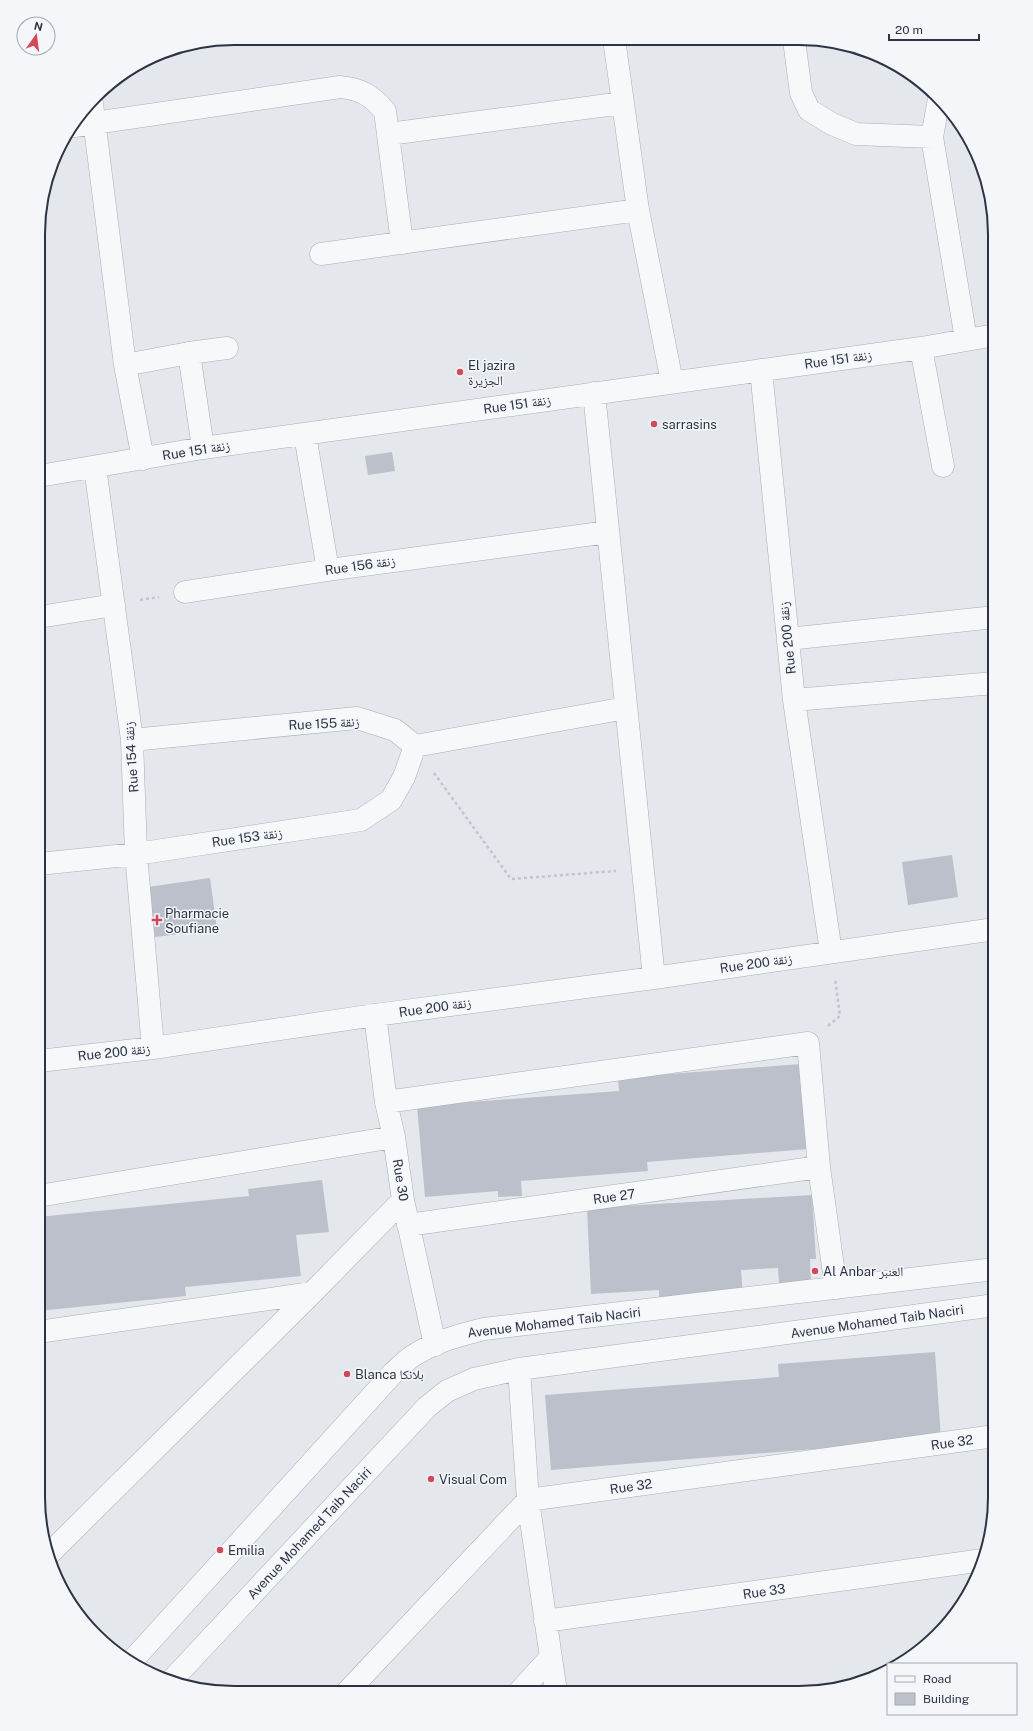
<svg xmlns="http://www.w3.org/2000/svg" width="1033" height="1731" font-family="'Public Sans','Noto Naskh Arabic',sans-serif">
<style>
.building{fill:#bbc0ca}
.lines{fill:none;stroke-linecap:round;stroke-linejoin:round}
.minor-casing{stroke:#a9aeb7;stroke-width:23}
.path{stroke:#c2c5cb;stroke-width:2.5;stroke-dasharray:3 3;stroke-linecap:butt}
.minor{stroke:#f7f8fa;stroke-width:22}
.poi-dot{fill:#d1495b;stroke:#f4f6f9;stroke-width:1.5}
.labels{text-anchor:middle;stroke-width:3;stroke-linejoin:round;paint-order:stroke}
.street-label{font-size:13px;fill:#2b3445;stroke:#f4f6f9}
.poi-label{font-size:13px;fill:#2b3445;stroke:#f4f6f9;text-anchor:start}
.rim{fill:none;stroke:#2b3445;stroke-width:2}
</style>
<rect width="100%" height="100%" fill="#e4e7ec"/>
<!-- building -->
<path class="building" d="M392 452 395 471 368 475 365 456Z
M952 855 958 897 908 905 902 862Z
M210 878 217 929 155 937 148 887Z
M801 1064 808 1149 647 1162 648 1171 521 1181 522 1196 498 1197V1191L425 1197 417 1106 619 1091 618 1078Z
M322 1180 329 1232 296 1235 301 1276 185 1287 186 1296 38 1311V1217L249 1196 248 1189Z
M812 1195 816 1259H810L811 1282 779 1284 778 1268 741 1270 743 1296 659 1300V1290L591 1294 587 1208Z
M935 1352 941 1439 551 1470 545 1395 779 1377 778 1364Z"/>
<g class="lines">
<defs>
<path id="minor" d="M614 39 638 210 672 382
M794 40 801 93 809 110 832 124 856 134 932 137
M939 99 932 137 966 339
M92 104 125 365 143 459
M74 126 340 87C361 89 371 95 385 111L402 243
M389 134 623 103
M321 254 638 210
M921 348 943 466
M189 353 203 448
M125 365 189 353 227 348
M761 370 794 700 831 952
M594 393 654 978
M305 435 328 570
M95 467 132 740 136 854 153 1048
M39 476 203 448 921 348 995 335
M185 592 328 570 608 532
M39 617 114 605
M788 639 995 617
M794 700 995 683
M132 740 357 718 395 730 415 746 626 708
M39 864 136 854 361 820 391 800 404 777 415 746
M375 1015 386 1102 394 1137 403 1200 435 1345
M39 1061 153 1048 375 1015 654 978 995 929
M386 1102 808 1043 819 1167 836 1288
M38 1196 394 1137
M408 1225 819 1167
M38 1332 312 1293
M519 1369 528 1500 556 1692
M49 1554 312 1293 403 1200
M545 1621 983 1560
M131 1662 394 1372C401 1366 408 1358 416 1354 437 1341 460 1335 484 1329L995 1269
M171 1681 427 1407 447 1391 474 1379 519 1369 995 1305
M347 1692 528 1500 995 1436
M519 1692 550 1658"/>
</defs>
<!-- minor casing -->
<use href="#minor" class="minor-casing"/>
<!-- path -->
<path class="path" d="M140 600 159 597
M434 773 511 879 616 871
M828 1026 840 1016 835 979"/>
<!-- minor -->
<use href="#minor" class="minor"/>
</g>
<!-- markers -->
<g class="poi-dot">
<circle cx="460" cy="372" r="4"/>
<circle cx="654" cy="424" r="4"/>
<path d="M155 914h4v4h4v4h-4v4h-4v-4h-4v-4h4z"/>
<circle cx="815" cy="1271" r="4"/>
<circle cx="347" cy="1374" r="4"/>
<circle cx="431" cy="1479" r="4"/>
<circle cx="220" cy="1550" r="4"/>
</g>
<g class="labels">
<!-- street labels -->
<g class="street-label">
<text transform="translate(838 359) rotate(-8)" y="5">Rue 151 زنقة</text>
<text transform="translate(517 404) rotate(-8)" y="5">Rue 151 زنقة</text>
<text transform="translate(196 450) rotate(-9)" y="5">Rue 151 زنقة</text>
<text transform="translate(360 565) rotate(-8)" y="5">Rue 156 زنقة</text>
<text transform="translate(787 638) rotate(-96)" y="5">Rue 200 زنقة</text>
<text transform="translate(324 723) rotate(-3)" y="5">Rue 155 زنقة</text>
<text transform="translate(131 757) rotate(-94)" y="5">Rue 154 زنقة</text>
<text transform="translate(247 837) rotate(-8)" y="5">Rue 153 زنقة</text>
<text transform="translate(756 963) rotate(-8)" y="5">Rue 200 زنقة</text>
<text transform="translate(435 1007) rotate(-8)" y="5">Rue 200 زنقة</text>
<text transform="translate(114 1052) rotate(-6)" y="5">Rue 200 زنقة</text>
<text transform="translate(401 1180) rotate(81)" y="5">Rue 30</text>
<text transform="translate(614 1196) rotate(-8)" y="5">Rue 27</text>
<text transform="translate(877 1321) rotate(-8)" y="5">Avenue Mohamed Taib Naciri</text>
<text transform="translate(554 1322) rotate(-7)" y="5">Avenue Mohamed Taib Naciri</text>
<text transform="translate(952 1442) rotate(-8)" y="5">Rue 32</text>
<text transform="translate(631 1486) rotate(-8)" y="5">Rue 32</text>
<text transform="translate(309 1533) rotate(-47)" y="5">Avenue Mohamed Taib Naciri</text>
<text transform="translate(764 1591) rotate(-8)" y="5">Rue 33</text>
</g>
<!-- poi labels -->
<g class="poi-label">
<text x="468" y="370">El jazira<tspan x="468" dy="15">الجزيرة</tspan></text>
<text x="662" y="429">sarrasins</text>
<text x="165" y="918">Pharmacie<tspan x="165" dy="15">Soufiane</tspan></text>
<text x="823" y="1276">Al Anbar العنبر</text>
<text x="355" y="1379">Blanca بلانكا</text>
<text x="439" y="1484">Visual Com</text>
<text x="228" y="1555">Emilia</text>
</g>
</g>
<!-- crop -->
<path d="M0 0H1033V1731H0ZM234 45H799A189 189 0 0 1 988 234V1497A189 189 0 0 1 799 1686H234A189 189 0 0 1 45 1497V234A189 189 0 0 1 234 45Z" fill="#f4f6f9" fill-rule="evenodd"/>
<path class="rim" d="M234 45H799A189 189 0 0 1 988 234V1497A189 189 0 0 1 799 1686H234A189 189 0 0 1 45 1497V234A189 189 0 0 1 234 45Z"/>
<!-- legend -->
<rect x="887" y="1663" width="130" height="52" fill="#f4f6f9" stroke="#a4a8b1"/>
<rect x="895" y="1676" width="20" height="6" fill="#f7f8fa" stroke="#a4a8b1"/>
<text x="923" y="1683" font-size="12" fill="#2b3445">Road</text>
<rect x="895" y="1693" width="20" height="12" fill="#bbc0ca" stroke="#a4a8b1"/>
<text x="923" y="1703" font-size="12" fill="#2b3445">Building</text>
<!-- north arrow -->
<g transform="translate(36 36) rotate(14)"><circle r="19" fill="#f4f6f9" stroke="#a4a8b1"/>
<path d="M0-3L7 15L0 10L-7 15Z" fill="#d1495b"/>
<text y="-6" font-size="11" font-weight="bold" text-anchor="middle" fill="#2b3445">N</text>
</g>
<!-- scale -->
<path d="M889 34v6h90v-6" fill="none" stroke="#2b3445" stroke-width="2"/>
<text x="895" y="34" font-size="12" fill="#2b3445" stroke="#f4f6f9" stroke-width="3" paint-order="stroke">20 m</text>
</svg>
